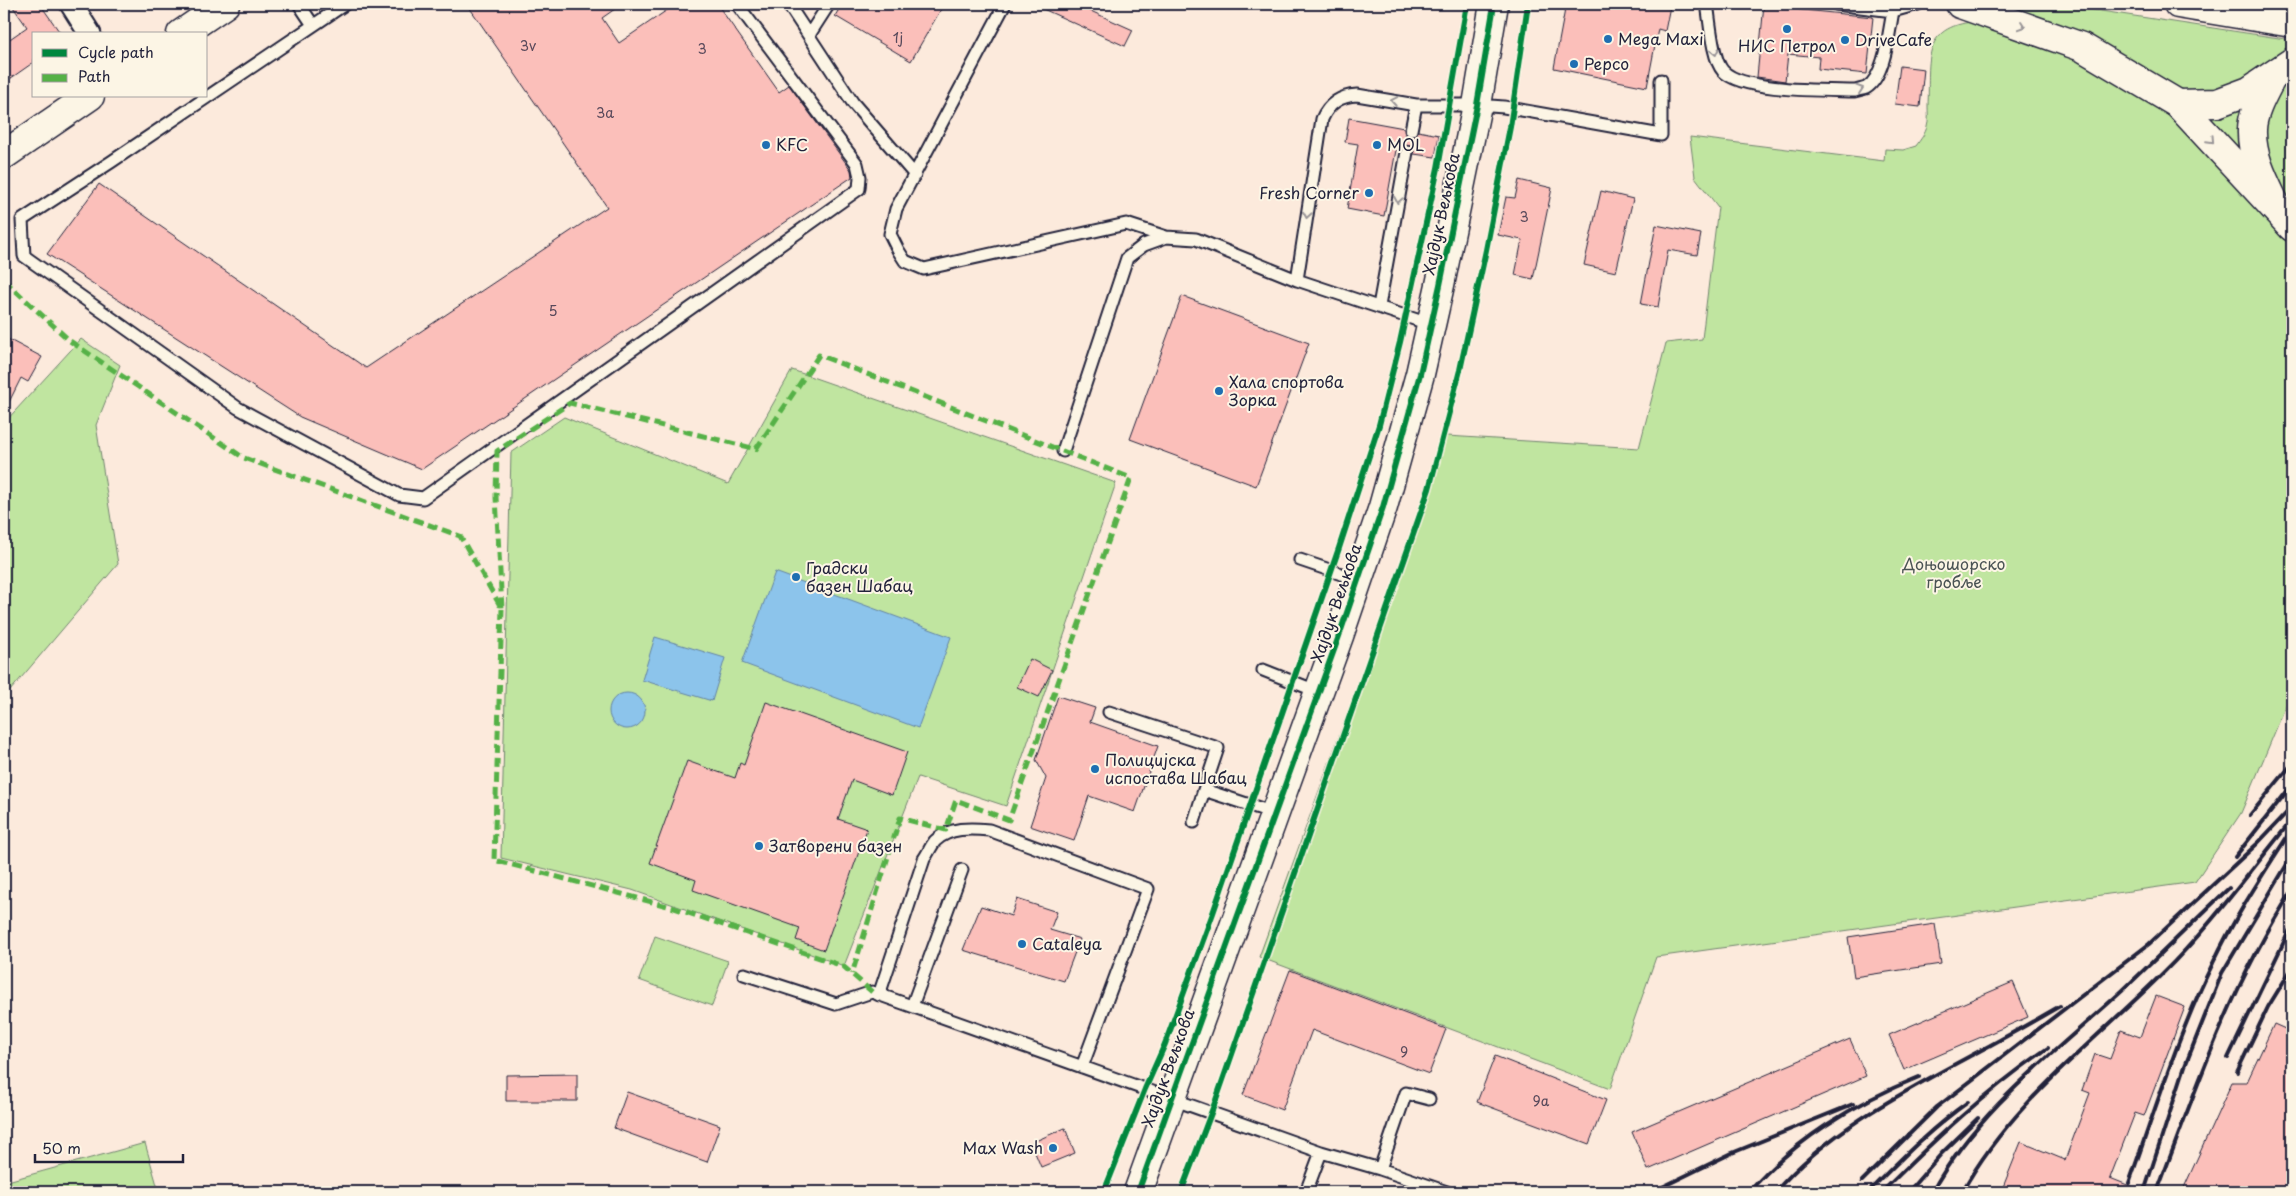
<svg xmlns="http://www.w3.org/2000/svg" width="2296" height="1196" font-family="'Playpen Sans',sans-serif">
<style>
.green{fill:#c0e5a0;stroke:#71846e}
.water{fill:#8cc4eb;stroke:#6283a5}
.building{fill:#fbbfba;stroke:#22223b}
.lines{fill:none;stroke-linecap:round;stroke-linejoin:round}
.service-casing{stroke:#22223b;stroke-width:15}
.minor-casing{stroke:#22223b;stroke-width:25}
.tertiary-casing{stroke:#22223b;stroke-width:31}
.secondary-casing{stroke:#22223b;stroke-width:31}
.primary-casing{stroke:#22223b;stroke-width:31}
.service{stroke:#fcf5e5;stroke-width:11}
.minor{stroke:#fcf5e5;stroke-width:21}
.tertiary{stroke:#fcf5e5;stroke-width:28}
.secondary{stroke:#fcf5e5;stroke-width:28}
.primary{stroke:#fcf5e5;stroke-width:28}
.rail{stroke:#22223b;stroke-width:4}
.quiet{stroke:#55b146;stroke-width:5;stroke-dasharray:10 5;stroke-linecap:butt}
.cycleway-casing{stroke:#fcf5e5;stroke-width:9}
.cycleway{stroke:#00873e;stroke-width:6}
.oneway{stroke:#9a9698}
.poi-dot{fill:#1f6fb2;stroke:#fcf5e5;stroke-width:2}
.labels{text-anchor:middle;stroke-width:4;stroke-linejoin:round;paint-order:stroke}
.number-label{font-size:14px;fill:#58495b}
.poi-label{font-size:16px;fill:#22223b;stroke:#fcf5e5;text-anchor:start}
.street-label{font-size:16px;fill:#22223b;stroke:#fcf5e5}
.park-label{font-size:16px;fill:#4a5354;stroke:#fcf5e5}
</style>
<rect width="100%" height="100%" fill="#fceadc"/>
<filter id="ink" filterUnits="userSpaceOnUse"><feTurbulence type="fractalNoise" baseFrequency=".02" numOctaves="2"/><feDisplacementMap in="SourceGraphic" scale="10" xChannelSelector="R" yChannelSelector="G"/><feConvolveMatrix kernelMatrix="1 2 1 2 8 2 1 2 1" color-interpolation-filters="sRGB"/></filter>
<g filter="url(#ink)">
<!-- green -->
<path class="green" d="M1985 4H2055L2292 40V47L2271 61 2245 83 2189 97Z
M1981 21 2073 53 2158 107 2191 133 2238 188 2292 248V691L2241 813 2195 882 1656 957 1610 1089 1259 957 1447 436 1639 448 1666 343 1702 339 1718 207 1695 177 1690 137 1884 161 1885 149 1903 150 1916 146C1920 140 1926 133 1927 126 1929 120 1928 112 1928 106 1930 58 1920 25 1981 21Z
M2292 75V211L2266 163 2262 120 2268 101Z
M2249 105 2246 162 2201 117Z
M81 339 120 365 96 425 118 564 4 698V423Z
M792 370 1116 483 1006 806 918 777 844 966 632 890 501 858 511 453 564 417 728 484Z
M655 936 728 961 712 1006 639 980Z
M145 1143 159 1192H4V1182Z"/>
<!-- water -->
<path class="water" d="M775 572 951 637 918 728 742 663Z
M655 637 725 658 712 701 642 680Z
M609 711a18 18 0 1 1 36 0a18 18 0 1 1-36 0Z"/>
<!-- building -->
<path class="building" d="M11 4H40L61 34H34V62L4 83V43L27 27Z
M467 4H622L602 18 619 43 676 4H717L779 92 789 85 838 152 851 170 852 177 422 469 300 417 47 254 99 184 366 368 607 207Z
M842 4H944L911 61 835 16Z
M1032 4H1075L1133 30 1125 46Z
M1566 4H1656L1670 6 1665 31 1658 29 1647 87 1554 68Z
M1764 4H1793V9L1873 17 1867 74 1818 69 1819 57 1788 54 1785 81 1757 77Z
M1900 66 1924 69 1920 107 1895 104Z
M1349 118 1404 128 1406 135 1410 137 1416 135 1418 131 1439 135 1435 157 1414 154 1412 147 1408 145 1402 147 1400 151 1396 150 1384 216 1347 209 1358 144 1345 142Z
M1519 180 1552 188 1533 279 1515 275 1522 240 1498 235 1506 197 1515 198Z
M1601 191 1633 199 1616 272 1584 265Z
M1656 225 1701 234 1697 255 1668 250 1658 307 1641 304Z
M1182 296 1309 343 1256 486 1130 439Z
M4 337 42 357 28 382 21 378 4 412Z
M1030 659 1052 670 1039 697 1017 687Z
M1058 696 1095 708 1090 722 1158 746 1135 812 1089 796 1074 841 1030 826 1046 778 1036 760Z
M766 702 907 752 892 795 852 780 838 819 867 829 824 950 796 940 800 928 693 890 696 880 650 863 687 761 735 778 740 763 744 765Z
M1017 899 1057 912 1050 930 1080 939 1064 981 963 950 981 906 1011 916Z
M1935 924 1941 964 1854 977 1848 937Z
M1290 970 1446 1029 1429 1074 1312 1030 1282 1110 1243 1095Z
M2013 982 2028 1017 1904 1070 1889 1035Z
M2156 996 2185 1007 2144 1116 2135 1113 2110 1178 2145 1192H2001L2021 1142 2065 1160 2090 1093 2082 1090 2095 1054 2110 1059 2121 1030 2140 1037Z
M2274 1024 2292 1032V1192H2182L2232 1082H2247Z
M1850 1039 1866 1076 1648 1170 1632 1132Z
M1495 1056 1606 1100 1589 1144 1477 1102Z
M577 1074V1101H506V1075Z
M627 1092 720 1125 707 1162 614 1128Z
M1065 1128 1075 1153 1041 1167 1031 1143Z"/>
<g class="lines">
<defs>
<path id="service" d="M299 4 313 25
M345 4 111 162 22 220 24 256 238 408 399 495 423 498 859 189 860 177 857 164 737 4
M788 4 853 103 915 175
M1005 4 896 209 890 234 898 250 905 261 924 269 1126 224 1166 237
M1707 4C1710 20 1712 59 1723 71 1743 92 1825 90 1855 91 1858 90 1863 89 1866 88 1885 77 1889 31 1893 11
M1836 4 1893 11 1918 4
M809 35 829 4
M1411 130 1416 105
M1297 280 1322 119C1329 103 1340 96 1357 95L1416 105H1477L1504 107 1661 135V80
M1379 306 1407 152
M1063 451 1127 258 1144 245 1166 237 1196 239 1297 280 1432 325
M1300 560 1359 580
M1263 670 1319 692
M1109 712 1218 748 1204 790 1274 813
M1194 822 1204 790
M744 974 836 1004 872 992 1321 1152 1380 1169 1447 1192
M879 995 924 859C928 853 931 846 935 841 949 827 971 828 989 830L1148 889 1082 1067
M912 1006 962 870
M1380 1169 1406 1093 1429 1099
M1306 1192 1321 1152"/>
<path id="minor" d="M71 4 90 34"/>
<path id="tertiary" d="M181 34 225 4
M4 155 90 96"/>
<path id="secondary" d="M1960 4 2082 47 2178 104 2292 227"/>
<path id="primary" d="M2178 4 2292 23
M2273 75C2265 91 2252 112 2252 130 2251 159 2267 186 2279 212
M2178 104 2217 103 2249 91 2292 62
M1138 1192 1339 636 1383 507 1420 374 1440 285 1477 105 1494 4"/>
</defs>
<!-- service casing -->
<use href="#service" class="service-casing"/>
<!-- minor casing -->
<use href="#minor" class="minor-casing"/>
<!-- tertiary casing -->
<use href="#tertiary" class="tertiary-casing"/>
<!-- secondary casing -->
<use href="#secondary" class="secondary-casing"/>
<!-- primary casing -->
<use href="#primary" class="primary-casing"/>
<!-- service -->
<use href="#service" class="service"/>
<!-- minor -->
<use href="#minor" class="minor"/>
<!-- tertiary -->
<use href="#tertiary" class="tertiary"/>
<!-- secondary -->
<use href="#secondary" class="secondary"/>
<!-- primary -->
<use href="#primary" class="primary"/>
<!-- rail -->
<path class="rail" d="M2250 815 2292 764
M2235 857 2292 785
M2228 1058 2292 925
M2237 1072 2268 1007 2292 968
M1862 1181 1937 1107 2149 944 2258 843 2292 807
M2129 1183C2155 1111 2179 1031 2213 963 2235 916 2264 873 2292 829
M1652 1192 1732 1153 1853 1104
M1749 1192C1793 1141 1856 1102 1919 1077
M1775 1192C1828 1131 1900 1094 1970 1056 2001 1040 2030 1023 2060 1006
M1868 1192C1900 1160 1931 1128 1968 1102
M1882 1192C1934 1140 1987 1090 2048 1048
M1908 1192 1942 1153 1978 1118
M1932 1192C1977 1110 2054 1053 2122 991 2158 957 2193 922 2229 888
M1962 1192C2010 1104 2093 1043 2163 973 2210 927 2250 871 2292 820
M2144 1192 2185 1066 2222 973 2292 856
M2157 1192C2196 1088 2232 984 2292 891"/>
<!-- quiet -->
<path class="quiet" d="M4 280 70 341 244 458 460 536 502 609 496 497 497 451 570 403 756 449 819 355 1131 478 1009 820 956 800 946 830 900 818 852 974
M502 609 494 860 671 907 843 966 872 992"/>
<defs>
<path id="cycleway" d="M1104 1192 1145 1089 1165 1044 1213 913 1339 548 1379 425 1400 342 1438 168 1467 4
M1138 1192 1339 636 1383 507 1420 374 1440 285 1477 105 1493 11
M1181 1192 1216 1100 1429 489 1460 370 1486 250 1510 127 1528 4"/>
</defs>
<!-- cycleway casing -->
<use href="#cycleway" class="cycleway-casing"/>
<!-- cycleway -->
<use href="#cycleway" class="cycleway"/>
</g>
<!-- one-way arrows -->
<defs><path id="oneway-chevron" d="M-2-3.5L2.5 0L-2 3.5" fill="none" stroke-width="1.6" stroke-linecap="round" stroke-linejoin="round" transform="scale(1.25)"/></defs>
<g class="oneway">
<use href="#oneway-chevron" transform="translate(2022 26) rotate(19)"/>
<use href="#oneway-chevron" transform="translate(1715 52) rotate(77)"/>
<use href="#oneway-chevron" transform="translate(1860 89) rotate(-19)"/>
<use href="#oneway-chevron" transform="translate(1394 101) rotate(-170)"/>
<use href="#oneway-chevron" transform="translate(2211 140) rotate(47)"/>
<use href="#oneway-chevron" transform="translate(1398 200) rotate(100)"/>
<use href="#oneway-chevron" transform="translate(1307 215) rotate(99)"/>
</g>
</g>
<!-- markers -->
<g class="poi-dot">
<circle cx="1787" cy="29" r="5"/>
<circle cx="1608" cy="39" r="5"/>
<circle cx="1845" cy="40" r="5"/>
<circle cx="1574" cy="64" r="5"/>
<circle cx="766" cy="145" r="5"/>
<circle cx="1377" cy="145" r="5"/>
<circle cx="1369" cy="193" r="5"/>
<circle cx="1219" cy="391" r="5"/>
<circle cx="796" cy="577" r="5"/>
<circle cx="1095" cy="769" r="5"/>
<circle cx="759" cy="846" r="5"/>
<circle cx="1022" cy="944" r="5"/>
<circle cx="1053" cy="1148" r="5"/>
</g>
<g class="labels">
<!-- number labels -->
<g class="number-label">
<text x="898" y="43">1j</text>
<text x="528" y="51">3v</text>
<text x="702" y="54">3</text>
<text x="605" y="118">3a</text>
<text x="1524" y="222">3</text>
<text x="553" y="316">5</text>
<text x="1404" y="1057">9</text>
<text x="1541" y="1106">9a</text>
</g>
<!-- poi labels -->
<g class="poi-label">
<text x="1618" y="45">Mega Maxi</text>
<text x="1855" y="46">DriveCafe</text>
<text x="1787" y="52" text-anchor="middle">НИС Петрол</text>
<text x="1584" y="70">Pepco</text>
<text x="776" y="151">KFC</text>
<text x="1387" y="151">MOL</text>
<text x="1359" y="199" text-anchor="end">Fresh Corner</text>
<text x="1229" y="388">Хала спортова<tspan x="1229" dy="18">Зорка</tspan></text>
<text x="806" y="574">Градски<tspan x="806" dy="18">базен Шабац</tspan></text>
<text x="1105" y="766">Полицијска<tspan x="1105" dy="18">испостава Шабац</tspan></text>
<text x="769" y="852">Затворени базен</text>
<text x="1032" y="950">Cataleya</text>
<text x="1043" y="1154" text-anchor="end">Max Wash</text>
</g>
<!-- street labels -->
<g class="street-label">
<text transform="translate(1441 214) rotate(-78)" y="6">Хајдук Вељкова</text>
<text transform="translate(1336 603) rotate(-71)" y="6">Хајдук Вељкова</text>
<text transform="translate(1168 1068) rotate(-70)" y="6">Хајдук Вељкова</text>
</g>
<!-- park labels -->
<g class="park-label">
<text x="1954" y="570">Доњошорско<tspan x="1954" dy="18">гробље</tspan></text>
</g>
</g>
<!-- margin -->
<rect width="2296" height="1196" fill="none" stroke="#fcf5e5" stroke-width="20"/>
<rect x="10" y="10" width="2276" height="1176" fill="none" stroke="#22223b" stroke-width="2" filter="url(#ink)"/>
<!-- legend -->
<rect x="32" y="32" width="175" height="65" fill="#fcf5e5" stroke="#a5a1a1"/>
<rect x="42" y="49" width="25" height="8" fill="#00873e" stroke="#a5a1a1"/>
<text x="78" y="58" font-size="15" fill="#22223b">Cycle path</text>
<rect x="42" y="74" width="25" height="8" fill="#55b146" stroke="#a5a1a1"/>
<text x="78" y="82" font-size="15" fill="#22223b">Path</text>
<!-- scale -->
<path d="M35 1154v8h148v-8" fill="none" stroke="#22223b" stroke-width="2.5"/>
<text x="42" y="1154" font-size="15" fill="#22223b" stroke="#fcf5e5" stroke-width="4" paint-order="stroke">50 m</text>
</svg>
